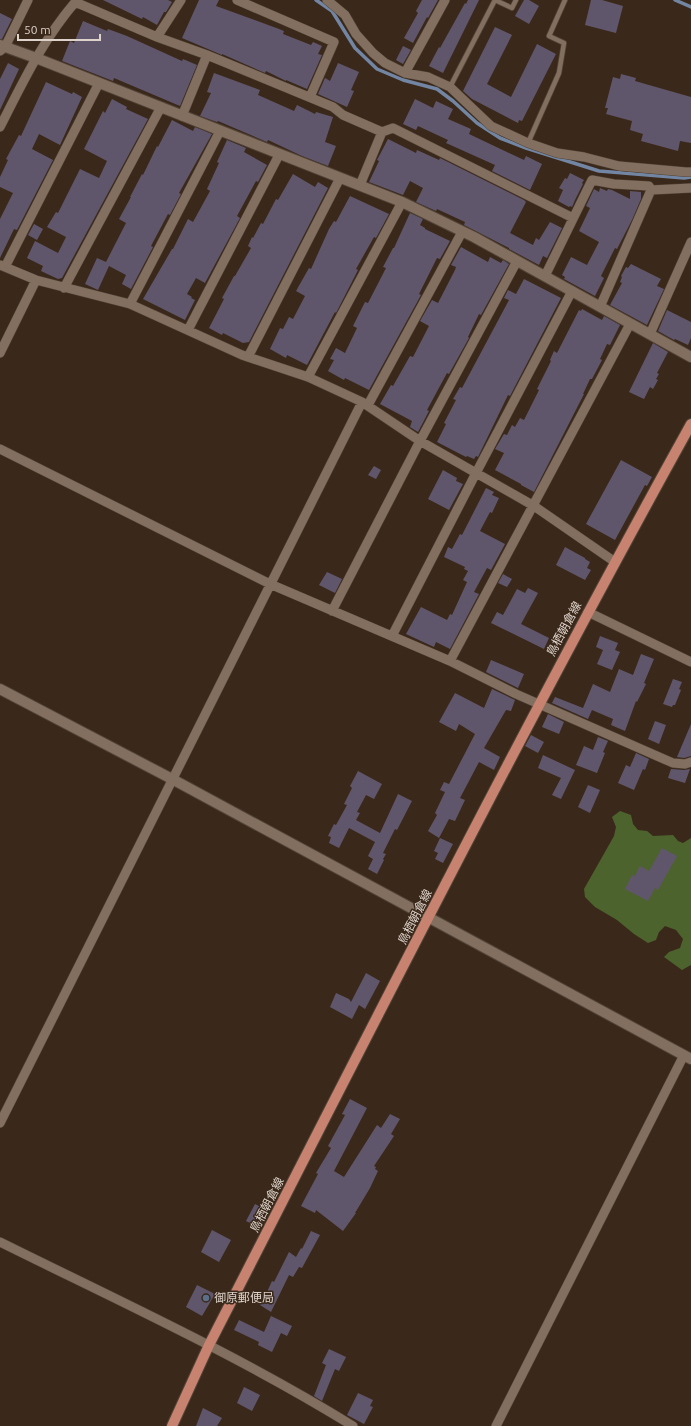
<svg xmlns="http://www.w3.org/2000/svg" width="691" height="1426" font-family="Ubuntu,'Noto Sans JP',sans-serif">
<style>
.forest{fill:#4d632d}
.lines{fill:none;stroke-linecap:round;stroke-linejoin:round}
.stream{stroke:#7286a4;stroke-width:3.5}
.building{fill:#60566b}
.lane-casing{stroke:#524438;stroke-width:6}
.street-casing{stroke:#524438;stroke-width:10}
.secondary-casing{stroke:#524438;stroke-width:12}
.primary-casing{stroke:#524438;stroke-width:12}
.lane{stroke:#836f5f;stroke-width:4.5}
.street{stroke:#836f5f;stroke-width:9}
.secondary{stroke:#836f5f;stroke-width:10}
.primary{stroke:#c78270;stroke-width:10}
.service-dot{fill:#5c6f8a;stroke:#3a291b;stroke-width:1.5}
.labels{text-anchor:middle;stroke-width:3;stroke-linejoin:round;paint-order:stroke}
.street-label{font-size:12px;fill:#ded3ca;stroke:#3a291b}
.poi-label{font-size:12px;fill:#ded3ca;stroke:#3a291b;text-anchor:start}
</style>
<rect width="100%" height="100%" fill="#3a291b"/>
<!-- forest -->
<path class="forest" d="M620 811 631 815 633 824 638 830 647 831 653 836 673 835 678 841 683 843 691 838V965L682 970 664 957 669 952 680 948 683 939 676 930 665 926 659 932 656 940 648 943 634 934 617 920 595 907 585 897 584 889 614 836 616 827 612 817Z"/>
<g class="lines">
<!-- stream -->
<path class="stream" d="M316 0 332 11 355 48 377 69 403 80 437 89 453 101 477 123 500 138 526 148 599 171 684 178 691 177
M675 0 691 7"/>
</g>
<!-- building -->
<path class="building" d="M103 0H168L172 2 166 12H164L157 25 143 17 142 19Z
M199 0H219L216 6 279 29 284 31 283 34 311 45 313 42 322 46 318 54 322 55 307 89 286 80V81L266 71 265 73 222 54V55L182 38Z
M422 0H438L428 18 427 17 413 43 404 38 418 13 416 11Z
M468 0H479L443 73 429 66 439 47 440 48 465 3 466 4Z
M524 0H529L539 6 529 24 515 16Z
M591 0H602L623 6 616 33 585 25Z
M0 13 12 19 2 39H0Z
M83 21 107 31 108 29 127 36 182 61 183 59 197 65 180 106 114 78 113 81 62 61 70 41 74 43Z
M495 27 512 35 487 84 511 97 537 44 556 54 522 121 519 120 518 123 472 99 463 91Z
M403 46 411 50 403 64 396 60Z
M8 63 19 69 0 110V79Z
M338 63 359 72 351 90 354 91 347 107 318 94 325 78 330 81Z
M214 73 260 90 258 95 294 111 297 105 315 114 316 112 333 117 325 142 336 146 328 166 302 156 268 140 267 142 218 121 217 122 200 116 211 93 207 92Z
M621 74 636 78 635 81 691 97V143L680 141 678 151 641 141 643 134 630 130 632 121 606 114 608 108H605L613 77 620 79Z
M46 82 72 94 73 92 82 97 60 145 39 134 32 149 53 160 17 230 14 229 0 258V219L13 193 0 187V177L8 160 6 159 19 135 21 136Z
M112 99 127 107 126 109 148 119 62 278 58 279 41 271 43 266 27 258 35 241 58 253 66 237 47 227 56 212 58 213 80 169 99 178 107 161 84 149 103 111 105 113Z
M415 99 433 108 436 101 453 109 448 119 471 129 469 134 524 160 526 156 542 164 530 190 492 171 495 165 446 143 448 140 418 126 416 130 403 124Z
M172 120 193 131 195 127 212 134 179 193 181 194 170 215 168 214 151 246 153 247 131 289 122 284 126 275 109 266 98 290 85 284 97 258 106 262 126 223 119 219 131 197H130L142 174 143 175 157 146 158 147Z
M388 139 416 153 417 150 439 160 440 158 524 200 526 202 510 233 533 245 536 238 539 240 550 222 562 228 547 258 543 256 539 265 509 249V248L464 225 465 222 437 209 436 211 416 202 423 188 410 181 403 195 369 182 379 161 377 160Z
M227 140 246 148 244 152 267 165 258 182 256 181 237 216 240 218 205 283 196 278 187 294 192 297 191 298 195 300 185 320 143 299 172 249H173L188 219 193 222 210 191 207 189 219 163 217 162Z
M570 173 584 180 582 183 583 184 575 200 572 207 570 206 569 207 558 201 563 190 559 188 565 178 567 179Z
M293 174 315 187 318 182 328 188 249 342 243 343 223 333 222 335 209 328 224 299 222 298 234 276H235L251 248 248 246 252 237 253 238 261 223 263 224 276 199 278 200Z
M600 188 607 191 608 189 612 190 630 199V191L641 192V199L632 220 617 249 615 248 601 276 604 278 595 296 564 279 565 277 562 275 571 257 587 265 599 242 579 231 590 208 586 206 594 189 599 192Z
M350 196 389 214 376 238 374 237 356 269 358 270 336 313 335 312 307 365 287 355 286 358 270 349 280 328 283 329 289 317 293 319 305 296 296 291 309 268 311 269 329 229 334 221 336 222Z
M410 213 423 219 420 225 425 228V229L450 241 440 259 437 258 419 294 421 295 369 390 345 378 344 380 328 371 334 360 330 359 336 348 345 353 357 328 353 326 365 302 368 303 386 268 383 267 393 248H394Z
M34 224 43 229 37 240 28 235Z
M461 247 488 262 490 257 501 263 503 260 509 264 481 315 479 314 468 337 469 338 449 374 447 373 427 410 429 411 418 432 410 427 412 421 380 404 391 385 393 386 410 356 413 357 429 326 420 321 432 300 438 303 455 270 456 267 451 265Z
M631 264 661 279 657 286 664 289 647 325 610 305 622 283 620 282 622 277 621 276 626 267 628 268Z
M524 279 561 298 510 396 508 395 478 457 476 456 474 459 467 456 466 457 437 442 446 424 444 423 456 400 453 399 460 387 462 388 509 300 504 298 508 290 516 294Z
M582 309 602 320 604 316 620 325 610 345 607 344 600 359 602 360 592 379H590L583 394H584L534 492 521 485V484L495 470 504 453 495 449 504 434 507 435 512 425 515 427 520 418 524 420 539 390 537 389 551 361 550 360 554 351 557 353 579 310 581 311Z
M667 310 691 322V338L688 345 675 339 674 340 658 331Z
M653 343 668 352 657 373 659 374 656 379 658 380 653 389 650 387 644 399 629 392Z
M621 460 652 477 647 486 645 485 615 540 586 524Z
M374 466 381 470 376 479 368 475Z
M443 470 457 478 456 481 463 484 449 510 428 499Z
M486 488 494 492 492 495 499 498 492 513 490 512 480 531 505 544 491 570 487 568 474 592 479 594 450 649 436 642 434 647 406 634 421 607 447 620 450 614 452 615 467 582 463 580 468 571 464 569 465 567 444 557 448 547 452 549 460 534 462 535Z
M565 547 585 558V559L590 562 587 568 591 570 585 580 556 565Z
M327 572 342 579 335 593 319 585Z
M503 574 512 579 507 587 498 583Z
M528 588 538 593 521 624 549 638 544 649 491 623 497 612 503 615 517 589 525 593Z
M600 636 618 643 615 650 620 652 612 670 597 664 603 650 596 647Z
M641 654 654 659 644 683 646 684 637 702 636 701 625 731 611 725 613 719 592 710 588 719 552 703 555 697 583 708 593 684 610 692 619 669 633 675Z
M491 660 524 674 518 688 486 672Z
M673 679 682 682 679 689 681 690 675 705H673L672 707 663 704Z
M492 689 515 700 511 711 506 710 484 748 500 757 494 770 479 762 460 798 465 800 455 821 449 819 439 838 428 831 437 815 435 813 445 792 440 790 444 782 449 784 475 734 459 724 456 731 439 722 455 693 484 708Z
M548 714 564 722 559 734 542 727Z
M655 721 666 725 659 744 648 739Z
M691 724V756L684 758 677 757Z
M531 735 544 742 538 753 525 746Z
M598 737 608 741 603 752 605 753 597 773 576 765 584 746 593 750Z
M636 753 649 759 645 770 643 769 634 790 618 783 626 765 630 767Z
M543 755 575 770 561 799 552 795 561 778 538 768Z
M671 769 684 770 690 769 685 783 668 778Z
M358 771 382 784 374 799 366 795 357 812 360 813 356 820 380 833 398 794 412 801 397 830 395 829 383 853 386 854 383 859 384 860 377 874 368 869 373 859 368 856 375 842 349 828 339 848 329 843 331 837 328 836 334 824 336 825 347 805 344 804 352 788 350 786Z
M588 785 600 790 590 813 578 807Z
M440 838 453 844 443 863 435 859 438 853 434 851Z
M662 848 677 856 658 890 655 888 648 901 625 889 632 875 635 876 640 866 649 871Z
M366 973 380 981 365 1009 359 1005 352 1019 330 1007 336 993 349 999 351 1002Z
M350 1099 367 1108 334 1171 344 1177 377 1125 381 1128 390 1114 400 1119 391 1134 394 1136 374 1166 376 1167 375 1169 378 1171 370 1188 355 1213H356L343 1231 316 1210 315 1213 301 1206 318 1174 316 1173 331 1148 328 1146 345 1115 342 1114Z
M255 1204 268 1211 260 1228 246 1221Z
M212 1230 231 1240 219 1262 201 1252Z
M311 1231 320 1235 302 1268 299 1267 293 1277 289 1275 271 1312 260 1305 262 1300 261 1299 265 1291 267 1292 272 1281 274 1282 289 1252 296 1257 301 1248 302 1249Z
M197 1285 215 1294 202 1316 186 1307Z
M271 1316 292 1326 287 1336 281 1333 272 1352 258 1345 259 1342 234 1330 239 1320 264 1332Z
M329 1349 346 1357 339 1371 335 1369 322 1401 314 1396 326 1365 322 1363Z
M244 1387 260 1395 252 1411 237 1403Z
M358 1393 373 1400 370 1406 373 1407 364 1424 347 1415Z
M203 1408 222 1418 217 1426H196Z"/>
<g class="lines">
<defs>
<path id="lane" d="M495 0 512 8 516 0
M450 87 495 0
M528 143 559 73 564 43 549 36 565 0"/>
<path id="street" d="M237 0 334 42 310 97
M327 0 345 15 356 34 373 53 385 63 405 73 428 77 450 87 491 126 528 143 557 153 584 157 619 166 686 172H691
M75 2 157 37 207 55 333 107 343 115 382 132
M157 37 181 0
M0 51 5 47 28 0
M405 73 445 0
M182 116 207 55
M0 127C23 82 43 39 77 0
M360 185 382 132 393 128 573 218
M651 190 691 188
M0 265 36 280 130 304 242 355 308 377 362 402 420 441 534 506 615 562
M5 267 99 83
M545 276 592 180 614 184 649 186 651 190 600 307
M64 288 161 107
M130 304 220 131
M188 330 279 155
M650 334 691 242
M0 353 36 280
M248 357 340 178
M308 377 402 202
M368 405 462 232
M0 449 270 584 450 661 516 694 673 763 685 764 691 762
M332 611 420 441 517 261
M588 612 691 662
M392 636 476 473 572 291
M450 661 630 324
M0 1123 362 402
M0 1242C119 1301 240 1356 353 1426
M496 1426 684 1055"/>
<path id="secondary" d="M0 45 36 58 402 202 474 237 691 357
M0 689 172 779 691 1059"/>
<path id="primary" d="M172 1426 209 1345C367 1037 523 727 691 424"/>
</defs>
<!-- lane casing -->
<use href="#lane" class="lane-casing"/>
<!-- street casing -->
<use href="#street" class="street-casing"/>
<!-- secondary casing -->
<use href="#secondary" class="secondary-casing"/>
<!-- primary casing -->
<use href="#primary" class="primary-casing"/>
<!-- lane -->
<use href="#lane" class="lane"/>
<!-- street -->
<use href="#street" class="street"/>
<!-- secondary -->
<use href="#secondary" class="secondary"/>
<!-- primary -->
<use href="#primary" class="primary"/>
</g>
<!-- markers -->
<circle class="service-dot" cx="206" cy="1298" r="4"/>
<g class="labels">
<!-- street labels -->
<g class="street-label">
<text transform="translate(564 629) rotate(-62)" y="4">鳥栖朝倉線</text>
<text transform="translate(415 917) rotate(-63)" y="4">鳥栖朝倉線</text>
<text transform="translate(267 1205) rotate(-63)" y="4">鳥栖朝倉線</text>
</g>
<!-- poi labels -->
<g class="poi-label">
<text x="214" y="1302">御原郵便局</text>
</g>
</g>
<!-- scale -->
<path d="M18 34v6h82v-6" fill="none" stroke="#ded3ca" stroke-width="2"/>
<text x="24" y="34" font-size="12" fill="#ded3ca" stroke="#3a291b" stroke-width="3" paint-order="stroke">50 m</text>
</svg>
